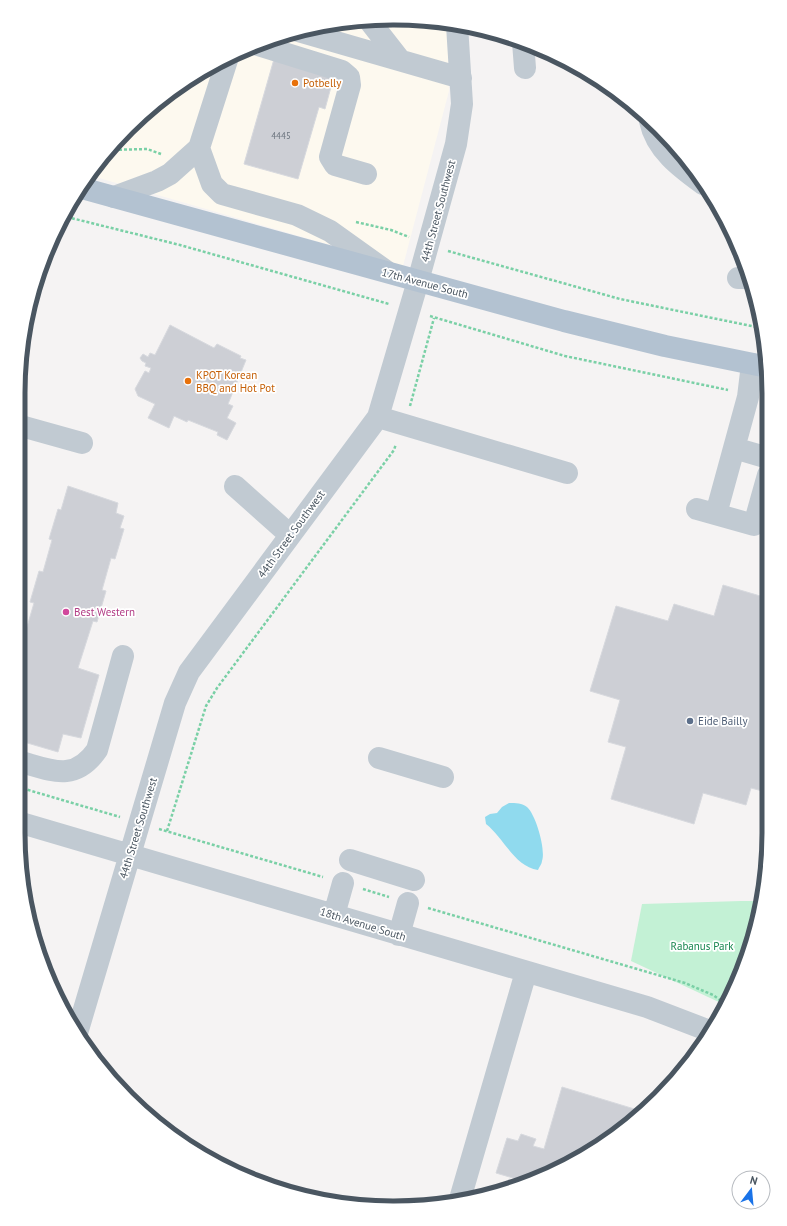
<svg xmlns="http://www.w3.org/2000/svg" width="787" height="1226" font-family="'PT Sans',sans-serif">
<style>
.commercial{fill:#fdf9ef}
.green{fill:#c3f1d5}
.water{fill:#90daee}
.building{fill:#cdcfd5;stroke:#d7d9de}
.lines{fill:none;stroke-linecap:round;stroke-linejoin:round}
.path{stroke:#7ad0a6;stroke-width:2.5;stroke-dasharray:3 2;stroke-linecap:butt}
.minor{stroke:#c1cad2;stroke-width:22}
.major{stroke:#b3c2d1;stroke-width:22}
.food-dot{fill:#e8710a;stroke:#fff;stroke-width:1.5}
.hotel-dot{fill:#d1479c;stroke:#fff;stroke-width:1.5}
.service-dot{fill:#5c6f8a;stroke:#fff;stroke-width:1.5}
.labels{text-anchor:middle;stroke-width:3.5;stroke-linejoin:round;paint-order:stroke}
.number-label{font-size:9px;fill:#6b747e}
.food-label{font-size:11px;fill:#c56008;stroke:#fff;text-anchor:start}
.street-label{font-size:11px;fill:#4a5661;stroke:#fff}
.hotel-label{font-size:11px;fill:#b23c85;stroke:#fff;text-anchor:start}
.service-label{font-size:11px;fill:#4e5e75;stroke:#fff;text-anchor:start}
.park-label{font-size:11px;fill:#17864f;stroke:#fff}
.rim{fill:none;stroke:#4a5661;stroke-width:5}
</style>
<rect width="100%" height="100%" fill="#f5f3f3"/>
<!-- commercial -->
<path class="commercial" d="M369 19 447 22 449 91 403 266 92 176 111 146 165 96 227 57 296 31Z"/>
<!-- green -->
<path class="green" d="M741 901H761L740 976 723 1004 631 961 642 904Z"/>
<!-- water -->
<path class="water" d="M509 803C516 803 522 803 527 807 536 815 546 850 542 861 542 864 539 867 538 870 514 866 504 838 486 824L485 817 490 814 497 813 502 807Z"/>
<!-- building -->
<path class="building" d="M274 59 334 76 325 109 319 107 298 179 244 164Z
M170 325 214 348 217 344 241 356 240 358 246 360 228 404 233 406 227 418 236 423 227 440 217 435 218 432 188 420 187 422 174 416 169 428 148 418 155 404 138 396 135 389 145 371 149 373 151 368 145 366 146 363 142 361 140 358 143 354 148 357 150 353 155 355Z
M68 486 118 503 116 513 124 516 120 528 124 529 115 559 111 558 102 590 106 591 97 622 93 621 78 668 99 675 81 738 63 734 58 752 24 742 25 738 19 736V636L24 637 34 603 30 602 39 571 43 572 52 540 49 539 58 509 61 510Z
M723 585 767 598 766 792 751 788 746 805 703 793 694 824 611 799 626 747 608 742 620 700 590 691 616 606 668 621 674 604 714 616Z
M562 1087 641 1111 602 1145 523 1181 496 1173 507 1138 518 1141 521 1134 536 1139 533 1146 544 1149Z
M509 1179 519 1182 506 1188Z"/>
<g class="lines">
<!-- path -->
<path class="path" d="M109 150 147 149 161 154
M67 217 180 245 389 304
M356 222 391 230 409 237
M448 251 620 299 761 328
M430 316 565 356 728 390
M410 406 434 318
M18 787 120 817
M159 829 323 877
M167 831 206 706 217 688 394 450 396 444
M363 889 389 897
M428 908 685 983 713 995 724 1003"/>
<!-- minor -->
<path class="minor" d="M368 19 400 60
M298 31 461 78
M523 42 525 68
M258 45 342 71 349 77 350 85 330 157 335 165 366 174
M650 121C656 150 681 168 703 184
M199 148 212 184 222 194 297 215 330 231 386 271
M114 197 157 181 170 174 199 148 228 57
M738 278H749
M378 417 567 473
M21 426 82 443
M734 448 768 458
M235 486 290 535
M697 509 754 525 768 475
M716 514 748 397 752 364
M379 758 443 777
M18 761C51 770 74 783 97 750L123 656
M18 822 647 1007 707 1030
M350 860 414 880
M334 915 343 883
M399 935 408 903
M77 1033 175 703 189 672 378 417 418 281 456 144 462 104 457 25
M460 1199 526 972"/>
<!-- major -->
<path class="major" d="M85 189 564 321 665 346 768 367"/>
</g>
<!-- markers -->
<g class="food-dot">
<circle cx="295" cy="83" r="4"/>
<circle cx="188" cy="381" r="4"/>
</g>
<circle class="hotel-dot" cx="66" cy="612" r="4"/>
<circle class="service-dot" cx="690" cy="721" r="4"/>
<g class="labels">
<!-- number labels -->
<g class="number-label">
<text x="281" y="139">4445</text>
</g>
<!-- food labels -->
<g class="food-label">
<text x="303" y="87">Potbelly</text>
<text x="196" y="379">KPOT Korean<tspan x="196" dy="13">BBQ and Hot Pot</tspan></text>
</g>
<!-- street labels -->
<g class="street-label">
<text transform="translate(438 211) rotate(-75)" y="4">44th Street Southwest</text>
<text transform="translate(425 283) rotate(15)" y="4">17th Avenue South</text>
<text transform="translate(291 534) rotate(-54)" y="4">44th Street Southwest</text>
<text transform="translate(138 828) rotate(-73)" y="4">44th Street Southwest</text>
<text transform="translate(363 924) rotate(17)" y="4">18th Avenue South</text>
</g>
<!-- hotel labels -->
<g class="hotel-label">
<text x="74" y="616">Best Western</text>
</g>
<!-- service labels -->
<g class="service-label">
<text x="698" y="725">Eide Bailly</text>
</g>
<!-- park labels -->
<g class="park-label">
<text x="702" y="950">Rabanus Park</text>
</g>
</g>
<!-- crop -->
<path d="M0 0H787V1226H0ZM393 25H394A368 368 0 0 1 762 393V833A368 368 0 0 1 394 1201H393A368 368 0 0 1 25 833V393A368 368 0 0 1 393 25Z" fill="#fff" fill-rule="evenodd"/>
<path class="rim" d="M393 25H394A368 368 0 0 1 762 393V833A368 368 0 0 1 394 1201H393A368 368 0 0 1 25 833V393A368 368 0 0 1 393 25Z"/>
<!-- north arrow -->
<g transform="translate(751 1190) rotate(16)"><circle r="19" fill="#ffffff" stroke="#b7bbc0"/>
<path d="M0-3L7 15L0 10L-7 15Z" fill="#1a73e8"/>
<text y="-6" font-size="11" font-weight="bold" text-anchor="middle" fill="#4a5661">N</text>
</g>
</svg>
